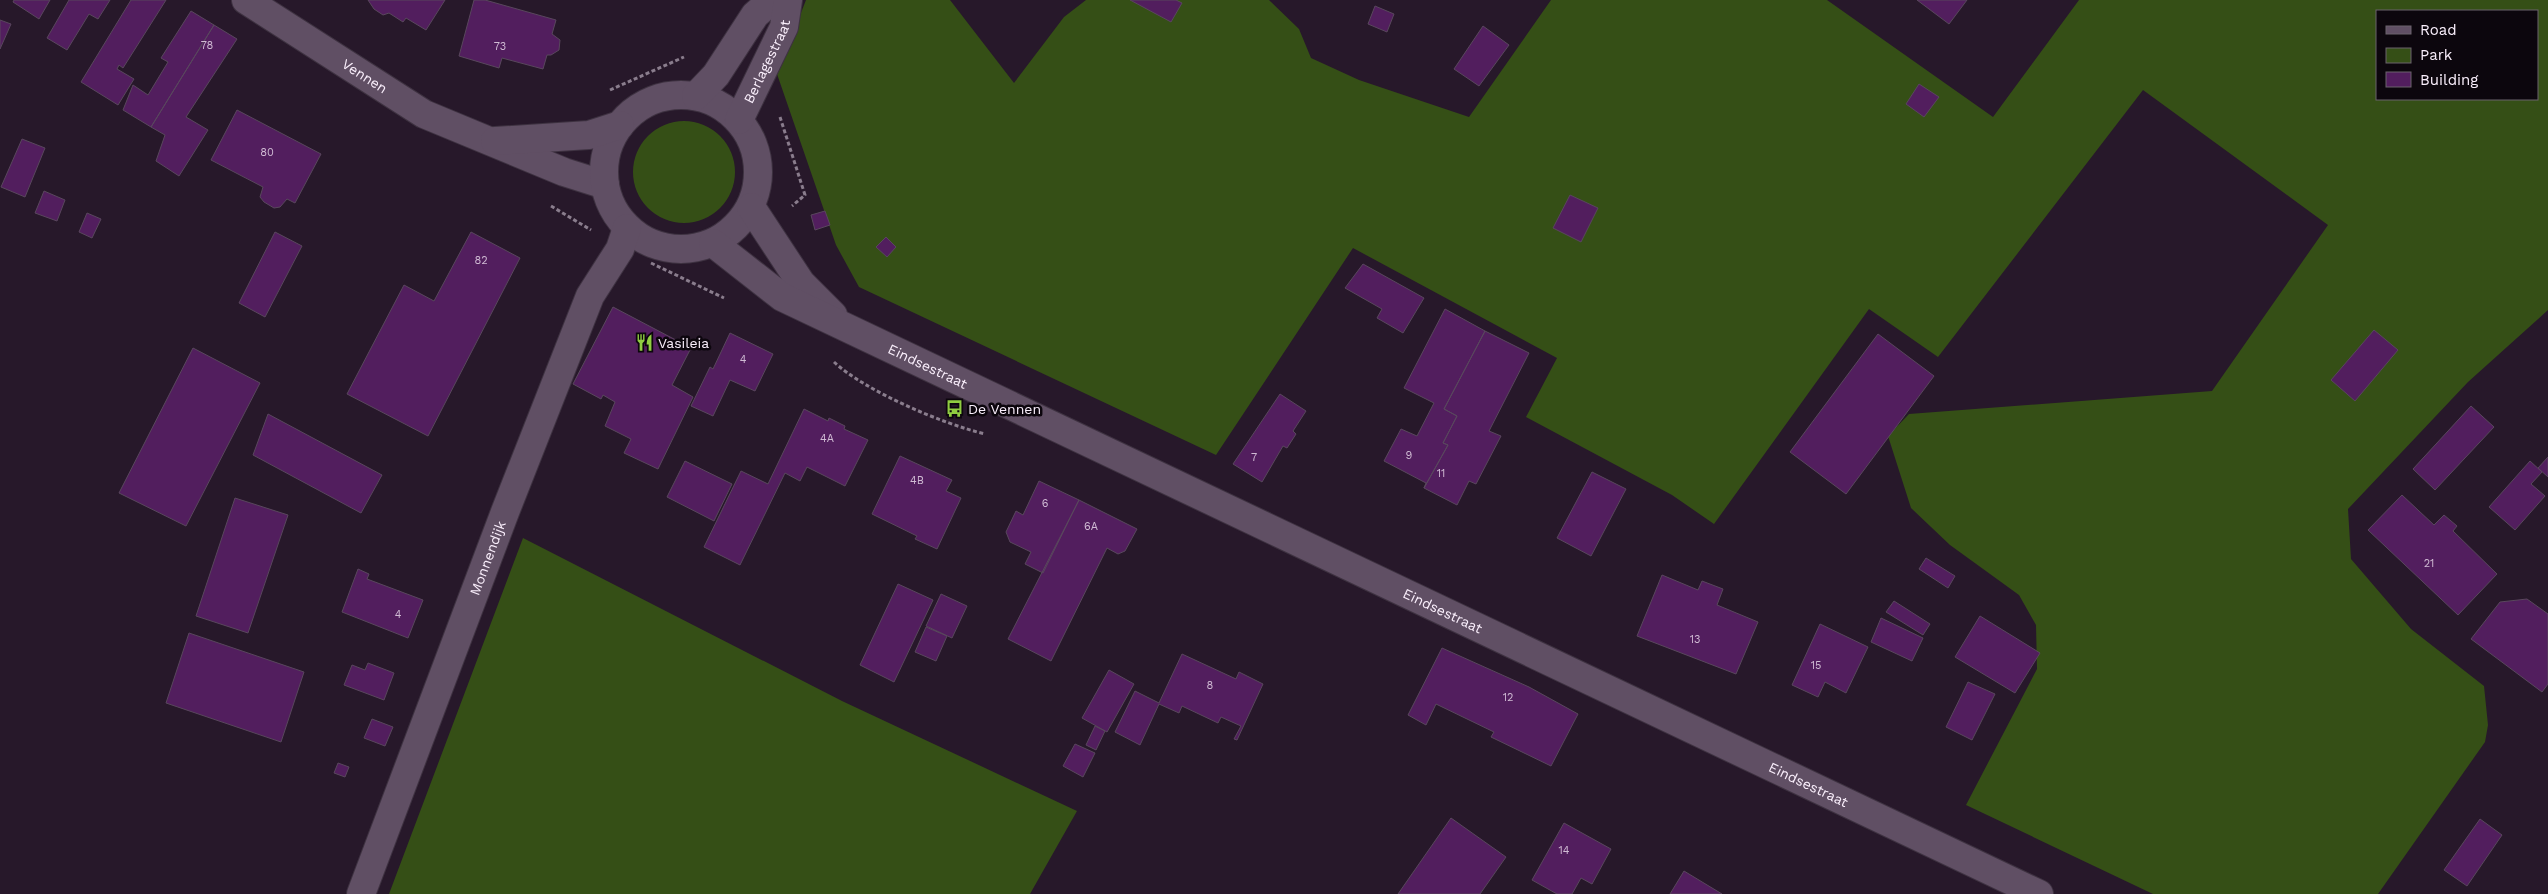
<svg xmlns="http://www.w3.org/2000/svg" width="2548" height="894" font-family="'Work Sans',sans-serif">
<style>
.green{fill:#354f16;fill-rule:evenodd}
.building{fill:#521e5e;stroke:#59475d}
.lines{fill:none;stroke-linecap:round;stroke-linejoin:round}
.minor-casing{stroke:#3e3241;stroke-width:30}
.path{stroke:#8a7d8d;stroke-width:3;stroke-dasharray:4 2.5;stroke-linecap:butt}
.minor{stroke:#604f64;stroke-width:28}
.labels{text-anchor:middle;stroke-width:5;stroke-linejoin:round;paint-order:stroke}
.number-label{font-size:11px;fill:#d0bbd4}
.street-label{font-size:14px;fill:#faeffc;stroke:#0c060d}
.poi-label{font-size:14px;fill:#faeffc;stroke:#0c060d;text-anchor:start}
</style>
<rect width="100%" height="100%" fill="#27182a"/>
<!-- green -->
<path class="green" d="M806 0H950L1014 83 1064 17 1086 0H1269L1299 29 1311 58 1359 80 1469 117 1551 0H1827L1993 117 2079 0H2548V310L2468 382 2348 509 2351 559 2411 629 2484 686 2488 725 2485 742 2378 894H2153L1966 805 2037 669 2036 625 2019 595 1950 545 1911 508 1888 436 1909 414 2212 391 2328 225 2143 90 1938 357 1869 309 1714 524 1672 495 1526 417 1557 358 1353 248 1216 455 859 287 836 245 777 74ZM2377 11H2537V99H2377Z
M633 172a51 51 0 1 1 102 0a51 51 0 1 1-102 0Z
M523 538 842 701 1077 811 1030 894H389Z"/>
<!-- building -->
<path class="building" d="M14 0H50L39 19 13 2Z
M69 0H110L98 19 89 14 67 50 47 38Z
M131 0H166L123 68 119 65 117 69 134 79 118 105 81 82Z
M368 0H445L426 30 406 18 403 22 389 13 383 15 374 9Z
M474 0H485L556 20 552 34 560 40 559 50 551 55H547L543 69 502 58 499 68 459 56Z
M1130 0H1176L1182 3 1171 22Z
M1917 0H1967L1949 24Z
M1375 6 1394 14 1387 32 1368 24Z
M191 11 214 25 151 127 123 110 133 85 148 95 168 62 161 58Z
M0 20 11 24 0 49Z
M214 25 237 39 186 117 208 130 179 176 156 161 165 135 151 127Z
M1483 26 1509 45 1479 86 1454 69Z
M1919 84 1939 97 1924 117 1906 104Z
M237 110 321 154 295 203 287 199 280 207 274 208 264 202 260 197 263 187 211 160Z
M22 139 45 148 25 197 1 187Z
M44 191 65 200 57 221 35 213Z
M1570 195 1598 208 1581 242 1553 228Z
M825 211 830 225 815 230 811 215Z
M87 213 101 219 92 238 79 232Z
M275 232 302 246 265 317 239 303Z
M471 232 520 258 428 436 347 394 404 285 434 301Z
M886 237 896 247 887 257 876 247Z
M1363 264 1424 298 1403 333 1377 318 1382 309 1345 288Z
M613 307 691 348 672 385 693 397 658 469 624 453 631 439 605 426 615 402 603 395 601 399 573 384Z
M1445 309 1485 331 1444 409 1457 416 1443 443 1448 445 1424 488 1426 483 1384 461 1401 429 1417 436 1434 403 1404 388Z
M2374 330 2398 350 2355 401 2331 380Z
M1485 331 1529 353 1489 431 1501 436 1476 484 1469 481 1457 505 1424 488 1448 445 1443 443 1457 416 1444 409Z
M730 333 773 354 755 391 730 380 713 416 691 406 710 367 713 369Z
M1878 334 1934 376 1846 494 1790 452Z
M193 348 260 383 186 526 119 493Z
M1280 394 1306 411 1293 431 1296 434 1287 448 1283 446 1262 482 1233 464Z
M2471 406 2494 427 2435 490 2413 469Z
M804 409 828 421 829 418 845 426 844 429 868 440 845 486 807 467 800 481 785 473 740 565 704 547 741 471 768 484Z
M268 414 382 475 361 513 253 455Z
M900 456 952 480 946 491 961 498 937 549 915 539 917 536 872 514Z
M2548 457V477L2538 468Z
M685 461 732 484 714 521 667 497Z
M2530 461 2542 472 2531 484 2545 496 2515 530 2489 507Z
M1592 472 1626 489 1591 556 1557 538Z
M1039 481 1079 500 1043 573 1025 564 1031 552 1010 542 1006 532 1016 511 1023 515Z
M2402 495 2434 525 2444 515 2457 526 2453 531 2497 574 2458 615 2368 530Z
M235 498 288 515 248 633 196 616Z
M1079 500 1137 529 1125 551 1118 554 1107 548 1051 661 1008 639Z
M1926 558 1955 576 1948 588 1919 569Z
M358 569 369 574 367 579 423 600 408 638 342 612Z
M1662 575 1698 590 1702 581 1723 589 1717 605 1758 622 1736 674 1637 636Z
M898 584 933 600 894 682 860 665Z
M941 594 967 606 952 638 926 626Z
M2527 599 2548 614V684L2542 692 2471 639 2500 602Z
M1894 601 1930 624 1923 635 1886 612Z
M1980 616 2040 653 2015 693 1955 657Z
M1881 618 1923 638 1912 661 1871 642Z
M1820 624 1868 647 1846 693 1825 682 1818 697 1792 685Z
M926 627 947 636 936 661 915 652Z
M189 633 304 672 281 742 166 703Z
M1442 648 1529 687 1578 714 1551 766 1491 737 1494 732 1436 704 1426 725 1408 715Z
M1182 654 1236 679 1239 672 1263 684 1237 740 1234 739 1241 726 1221 717 1218 723 1182 706 1179 713 1159 704 1140 745 1115 732 1135 691 1159 703Z
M368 663 394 673 384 700 344 685 352 665 365 670Z
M1109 670 1134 684 1107 732 1082 718Z
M1968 682 1995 694 1972 740 1946 727Z
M372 719 393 727 385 746 364 738Z
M1095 726 1105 731 1096 750 1086 745Z
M1075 744 1095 753 1083 777 1063 766Z
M338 763 349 767 345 777 334 773Z
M1451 818 1506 857 1480 894H1398Z
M2480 819 2502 835 2467 886 2444 870Z
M1564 823 1611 849 1592 884 1581 878 1572 894H1557L1532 880Z
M1684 871 1722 894H1670Z"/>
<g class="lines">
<defs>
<g id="minor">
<path id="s1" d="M246 0 424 114 564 172 605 185"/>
<circle cx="681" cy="172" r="77"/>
<path d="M696 96 716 75 755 15 772 0"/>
<path id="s2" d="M739 120 784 27 788 0"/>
<path d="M495 141 589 135 620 125"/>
<path d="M751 207 801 283 833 315"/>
<path id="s3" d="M713 243 782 297 2039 894"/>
<path id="s4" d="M361 894 505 512 590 296 620 249 627 228"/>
</g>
</defs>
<!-- minor casing -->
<use href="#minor" class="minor-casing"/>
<!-- path -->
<path class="path" d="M610 90 684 57
M780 117 805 195 792 206
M551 206 591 230
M651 263 724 298
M834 362C865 391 943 424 985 434"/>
<!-- minor -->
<use href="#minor" class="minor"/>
</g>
<!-- icons -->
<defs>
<symbol id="restaurant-bare" viewBox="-9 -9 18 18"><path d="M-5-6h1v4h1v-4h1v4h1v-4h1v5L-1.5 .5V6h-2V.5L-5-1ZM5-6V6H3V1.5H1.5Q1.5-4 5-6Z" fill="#90cd41" stroke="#0c060d" stroke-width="2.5" paint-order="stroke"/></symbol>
<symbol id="bus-bare" viewBox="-9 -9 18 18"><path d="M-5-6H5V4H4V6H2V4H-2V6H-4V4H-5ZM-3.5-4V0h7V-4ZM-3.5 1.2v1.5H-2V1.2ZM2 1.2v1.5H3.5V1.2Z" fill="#90cd41" stroke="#0c060d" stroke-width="2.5" paint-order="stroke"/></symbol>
</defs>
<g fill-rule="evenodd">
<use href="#restaurant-bare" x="632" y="330" width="25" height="25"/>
<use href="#bus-bare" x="942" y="396" width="25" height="25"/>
</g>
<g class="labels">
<!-- number labels -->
<g class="number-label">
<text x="207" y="49">78</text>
<text x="500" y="50">73</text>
<text x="267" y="156">80</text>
<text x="481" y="264">82</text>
<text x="743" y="363">4</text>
<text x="827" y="442">4A</text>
<text x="1409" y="459">9</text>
<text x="1254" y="461">7</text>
<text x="1441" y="477">11</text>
<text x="917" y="484">4B</text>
<text x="1045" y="507">6</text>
<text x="1091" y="530">6A</text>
<text x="2429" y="567">21</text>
<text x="398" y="618">4</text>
<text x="1695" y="643">13</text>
<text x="1816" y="669">15</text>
<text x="1210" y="689">8</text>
<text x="1508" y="701">12</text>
<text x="1564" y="854">14</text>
</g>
<!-- street labels -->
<g class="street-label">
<text dy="5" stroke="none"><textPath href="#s2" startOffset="65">Berlagestraat</textPath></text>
<text dy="5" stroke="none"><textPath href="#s1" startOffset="141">Vennen</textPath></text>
<text dy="5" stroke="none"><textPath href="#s3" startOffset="249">Eindsestraat</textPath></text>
<text dy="5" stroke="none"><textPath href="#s4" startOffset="359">Monnendijk</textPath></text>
<text dy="5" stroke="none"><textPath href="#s3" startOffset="819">Eindsestraat</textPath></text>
<text dy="5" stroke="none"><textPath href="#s3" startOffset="1224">Eindsestraat</textPath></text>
</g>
<!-- poi labels -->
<g class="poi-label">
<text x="658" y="348">Vasileia</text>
<text x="968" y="414">De Vennen</text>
</g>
</g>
<!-- legend -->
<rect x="2376" y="10" width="162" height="90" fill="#0c060d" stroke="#6b636d"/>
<rect x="2386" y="26" width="25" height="8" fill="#604f64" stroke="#6b636d"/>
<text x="2420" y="35" font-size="15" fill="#faeffc">Road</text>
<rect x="2386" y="48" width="25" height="15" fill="#354f16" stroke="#6b636d"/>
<text x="2420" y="60" font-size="15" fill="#faeffc">Park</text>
<rect x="2386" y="72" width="25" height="15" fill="#521e5e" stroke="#6b636d"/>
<text x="2420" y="85" font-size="15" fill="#faeffc">Building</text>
</svg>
